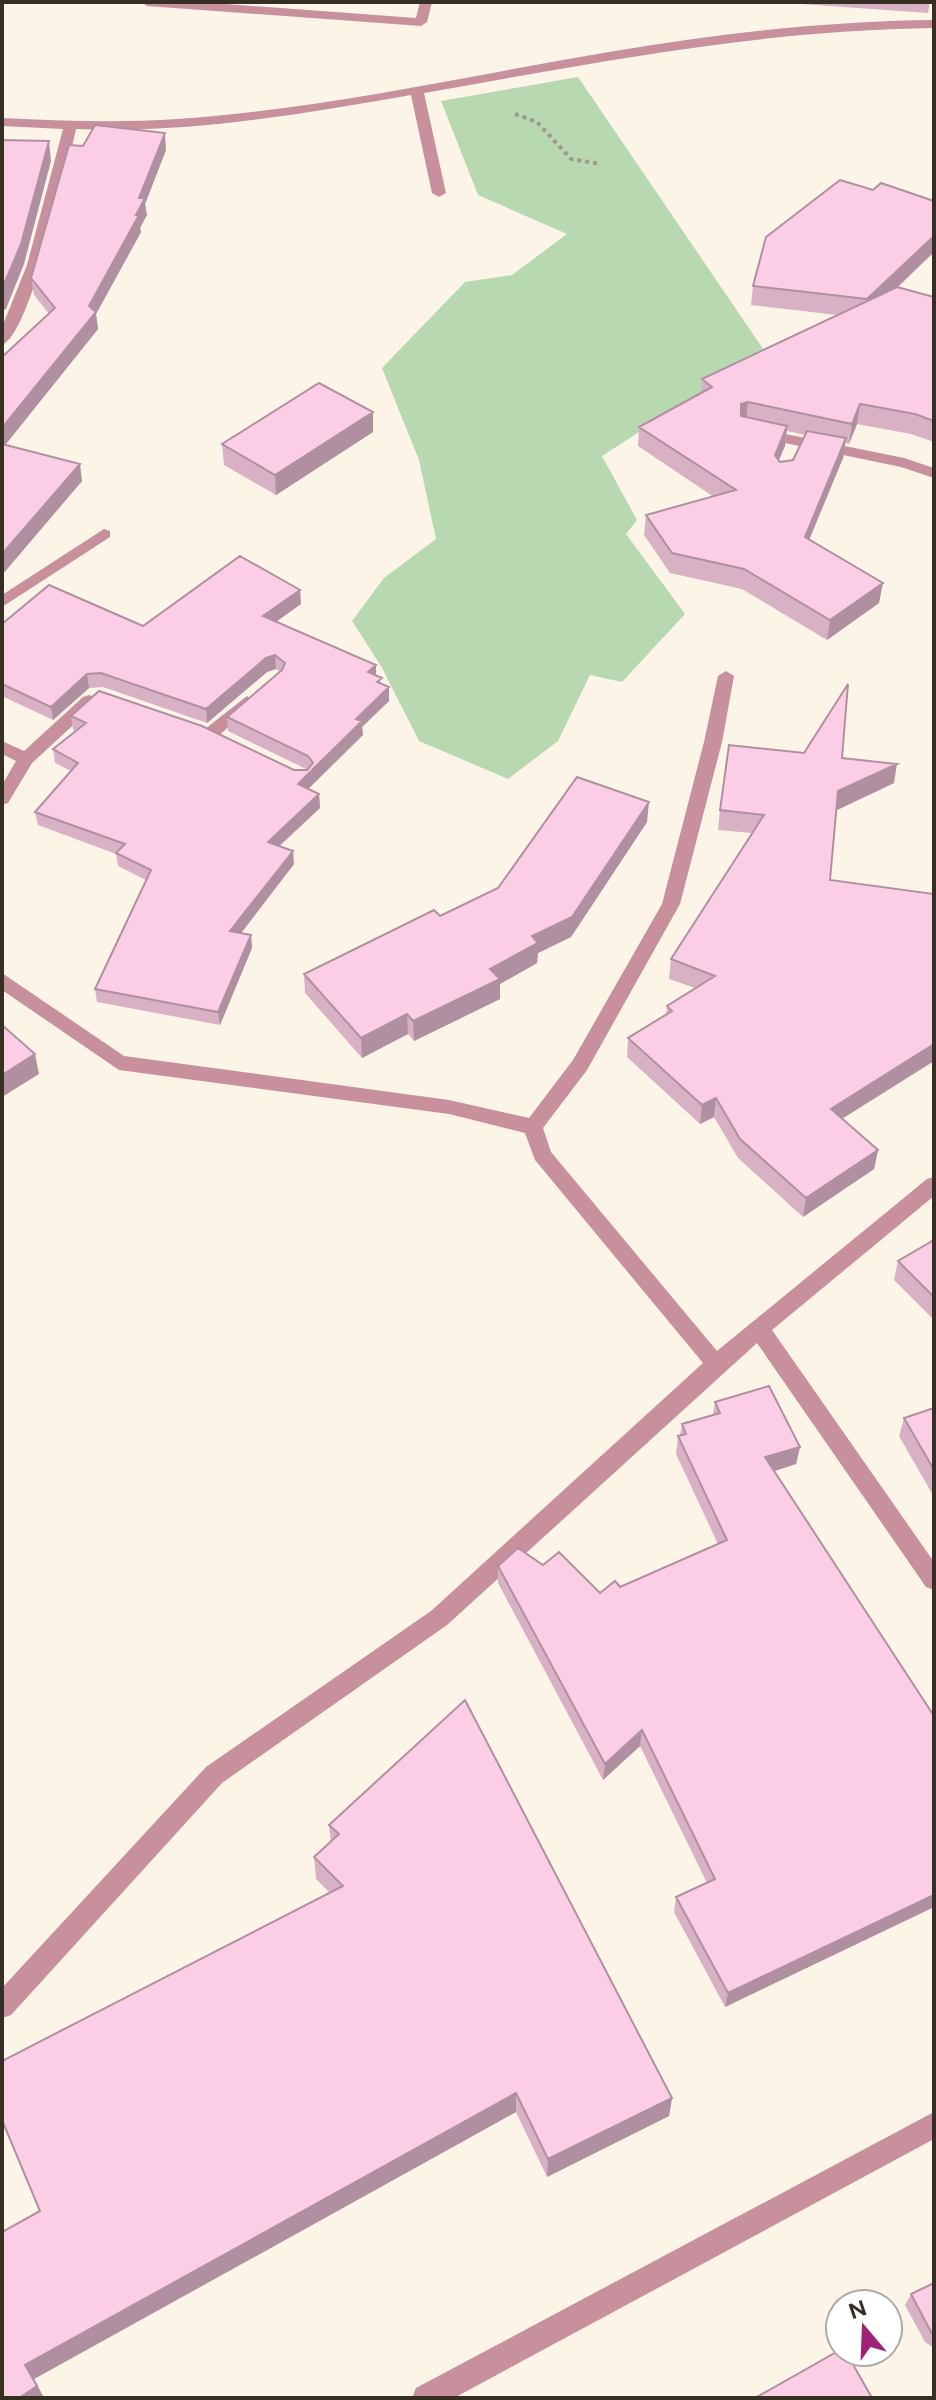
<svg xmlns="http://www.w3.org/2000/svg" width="936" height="2400" font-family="Figtree,sans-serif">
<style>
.green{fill:#b7d8b0}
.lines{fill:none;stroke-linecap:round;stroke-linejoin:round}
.path{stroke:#a2998d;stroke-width:4;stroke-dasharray:4 4;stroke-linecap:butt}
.minor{fill:#c88f9d;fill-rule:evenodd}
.wall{fill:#d9b1c5;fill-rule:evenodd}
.shaded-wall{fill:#b090a0}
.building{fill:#fccee5;stroke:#b090a0;stroke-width:2}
</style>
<rect width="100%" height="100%" fill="#fdf4e8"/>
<!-- green -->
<path class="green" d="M578 77 772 362 684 403 602 456 637 520 626 534 685 614 622 682 590 675 558 741 508 779 419 741 381 666 352 621 384 578 436 539 419 460 382 368 465 282 512 275 567 234 478 195 441 101Z"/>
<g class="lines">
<!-- path -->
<path class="path" d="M515 114 537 122 571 159 601 164"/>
<!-- minor -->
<path class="minor" d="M141 2H198L416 18 420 2H432L427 22 421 26 147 6Z
M934 20V28C761 30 593 63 424 93L446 193 439 197 432 193 411 95C302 114 188 134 76 129 68 164 30 335 2 345V327L27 265 63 129 2 126V118C61 121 119 123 178 119 323 109 466 76 609 52 716 34 825 21 934 20Z
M761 429 904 458 934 468V478L901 467 756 437V431Z
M104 529 110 531V537L2 607V595Z
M726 671 734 676 722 742 680 904 587 1070 543 1128 551 1152 717 1351 927 1179 934 1177V1196L772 1330 934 1562V1590L926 1587 757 1343 447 1625 222 1783 11 2015 2 2018V1988L206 1767 431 1611 703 1363 535 1160 525 1133 449 1114 119 1070 2 990V973L124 1056 449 1100 529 1118 573 1060 662 904 704 742 718 676Z
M89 695 95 697 97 701 95 705 32 763 8 803 2 805V785L16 761 2 754V741L24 751 83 697Z
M247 696 255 702 253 706 217 737H205L202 733 205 729Z
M934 2112V2139L454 2398H412L416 2388Z"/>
</g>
<!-- wall -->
<path class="wall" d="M773 2H930L928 13Z
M166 150 145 204 147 215 140 228 141 232 96 314 98 329 5 445 82 481 2 575V357L49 314 34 295 31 278Z
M934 252 898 287 934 297V442L911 434 857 424 849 444 845 443 843 458 809 540 879 603 827 640 742 589 670 573 644 535 646 515 714 497 638 446 639 427 701 393 702 379 837 315 751 305 753 286ZM787 431 805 435 793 460 780 462 779 460 785 446Z
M373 412V432L276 495 224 465 222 444Z
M300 590 301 604 276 622 376 665V675L382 684 389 701 362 727 363 735 308 789 319 794 320 808 280 846 294 864 241 933 251 935 252 948 220 1025 97 1002 95 989 146 880 118 866 116 854 38 825 35 812 71 771 55 763 53 749 76 731 73 730 71 716 294 770H308L228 731 227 717 280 672 276 669 267 672 207 723 103 687 89 688 53 720 2 696V624L143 626Z
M842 758 894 783 837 810 830 880 934 894V1061L842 1119 878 1150 874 1169 803 1217 738 1158 714 1117 700 1124 627 1057 628 1038 666 1015 667 1006 695 988 669 979 671 959 752 833 718 830 720 810Z
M647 822 571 937 538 953 537 963 500 984V999L414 1041 408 1034 362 1058 305 993 304 974 440 916Z
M934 1240V1320L894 1280 898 1261Z
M715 1402 800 1447 796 1464 774 1471 934 1716V1907L725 2007 674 1912 676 1897 707 1883 640 1746 603 1780 498 1583V1566L543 1565 600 1593 620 1587 718 1544 676 1454 678 1436 680 1435 682 1424 713 1415Z
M934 1408V1497L899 1436 904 1418Z
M329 1825 672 2098 669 2116 547 2177 516 2112 34 2379 44 2398H2L40 2211 330 1893 316 1879 314 1857 331 1842Z
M934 2283V2348L925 2342 905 2305 911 2294Z"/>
<!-- shaded-wall -->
<path class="shaded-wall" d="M165 133 166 150 145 204 147 215 140 228 141 232 96 314 98 329 2 449V428L89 306 136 215 139 198Z
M49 141 51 161 24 264 6 309 2 311V289Z
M934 236V252L865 318 867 299Z
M748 402 746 422 739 424 741 404Z
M860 404 857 424 849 444 852 424Z
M373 412V432L276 495 275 475Z
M787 426 785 446 772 475 775 455Z
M846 438 843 458 802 557 805 537Z
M80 464 82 481 2 575V554Z
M883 583 879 603 827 640 830 620Z
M300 590 301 604 264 630 263 616Z
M275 655 276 669 267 672 207 723 206 709 266 658Z
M376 665V679L368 672Z
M87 674 89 688 53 720 51 707Z
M389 687V701L362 727 363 735 299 798 298 784 356 719Z
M897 764 894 783 835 811 838 791Z
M319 794 320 808 269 855 268 842Z
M649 802 647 822 571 937 538 953 537 963 500 984V999L414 1041 413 1021 490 969 532 936Z
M293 851 294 864 232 945 230 931Z
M251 935 252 948 220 1025 218 1012Z
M407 1014 408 1034 362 1058 361 1038Z
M934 1044V1061L827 1128 831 1109Z
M35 1054 39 1074 2 1097V1075Z
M716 1098 714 1117 700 1124 702 1105Z
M878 1150 874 1169 803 1217 806 1198Z
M800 1447 796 1464 762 1475 765 1457Z
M642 1730 640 1746 603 1780 605 1764Z
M934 1895V1907L725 2007 728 1993Z
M516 2093V2112L34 2379 44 2398H19L25 2365Z
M672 2098 669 2116 547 2177 548 2159Z"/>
<!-- building -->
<path class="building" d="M95 125 165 133 139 198H145L136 215H139L89 306 96 312 2 428V357L55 308 31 278 69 145 83 146Z
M2 140 49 141 21 244 2 289Z
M840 180 873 190 881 183 934 201V236L867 299 753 286 766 237Z
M897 287 934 297V421L915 414 860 404 852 424 748 402 741 404V416L787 426 775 455 780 462 793 460 807 431 846 438 805 537 883 583 830 620 744 569 672 553 646 515 736 490 639 427 712 387 702 379Z
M319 383 373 412 275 475 222 444Z
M2 444 80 464 2 554Z
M240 556 300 590 263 616 376 665 368 672 382 678 377 682 389 687 356 719 362 721 298 784 319 794 268 842 293 851 230 931 251 935 218 1012 95 989 151 870 116 853 125 844 35 812 78 763 53 749 86 723 71 716 99 691 202 726 294 770H307L313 763 308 756 227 717 282 670 285 663 275 655 266 658 206 709 101 673 87 674 51 707 2 684V624L49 585 143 626Z
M848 684 842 758 897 764 838 791 830 880 934 894V1044L831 1109 878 1150 806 1198 740 1139 716 1098 702 1105 628 1038 672 1011 667 1006 715 976 671 959 764 815 720 810 729 745 804 753Z
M577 777 649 802 572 917 532 936 538 943 490 969 500 979 413 1021 407 1014 361 1038 304 974 434 910 440 916 498 888Z
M2 1025 35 1054 2 1075Z
M934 1240V1297L898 1261Z
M769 1386 800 1447 765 1457 934 1716V1895L728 1993 676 1897 715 1879 642 1730 605 1764 498 1566 518 1548 543 1565 559 1552 600 1593 615 1581 620 1587 727 1540 678 1436 686 1434 682 1424 720 1413 715 1402Z
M934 1408V1470L904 1418Z
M465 1700 672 2098 548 2159 516 2093 25 2365 37 2386 19 2398H2V2232L40 2211 2 2120V2061L343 1886 314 1857 339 1834 329 1825Z
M934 2283V2334L931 2332 911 2294Z
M840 2350V2352H846L872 2398H755Z"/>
<!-- border -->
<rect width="936" height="2400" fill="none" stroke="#372f23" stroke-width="8"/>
<!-- north arrow -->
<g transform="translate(864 2328) rotate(341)"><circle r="38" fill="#ffffff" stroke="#afaca7" stroke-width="2"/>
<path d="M0-6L14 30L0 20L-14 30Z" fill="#9f2277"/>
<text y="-12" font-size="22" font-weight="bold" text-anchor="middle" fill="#372f23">N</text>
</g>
</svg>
